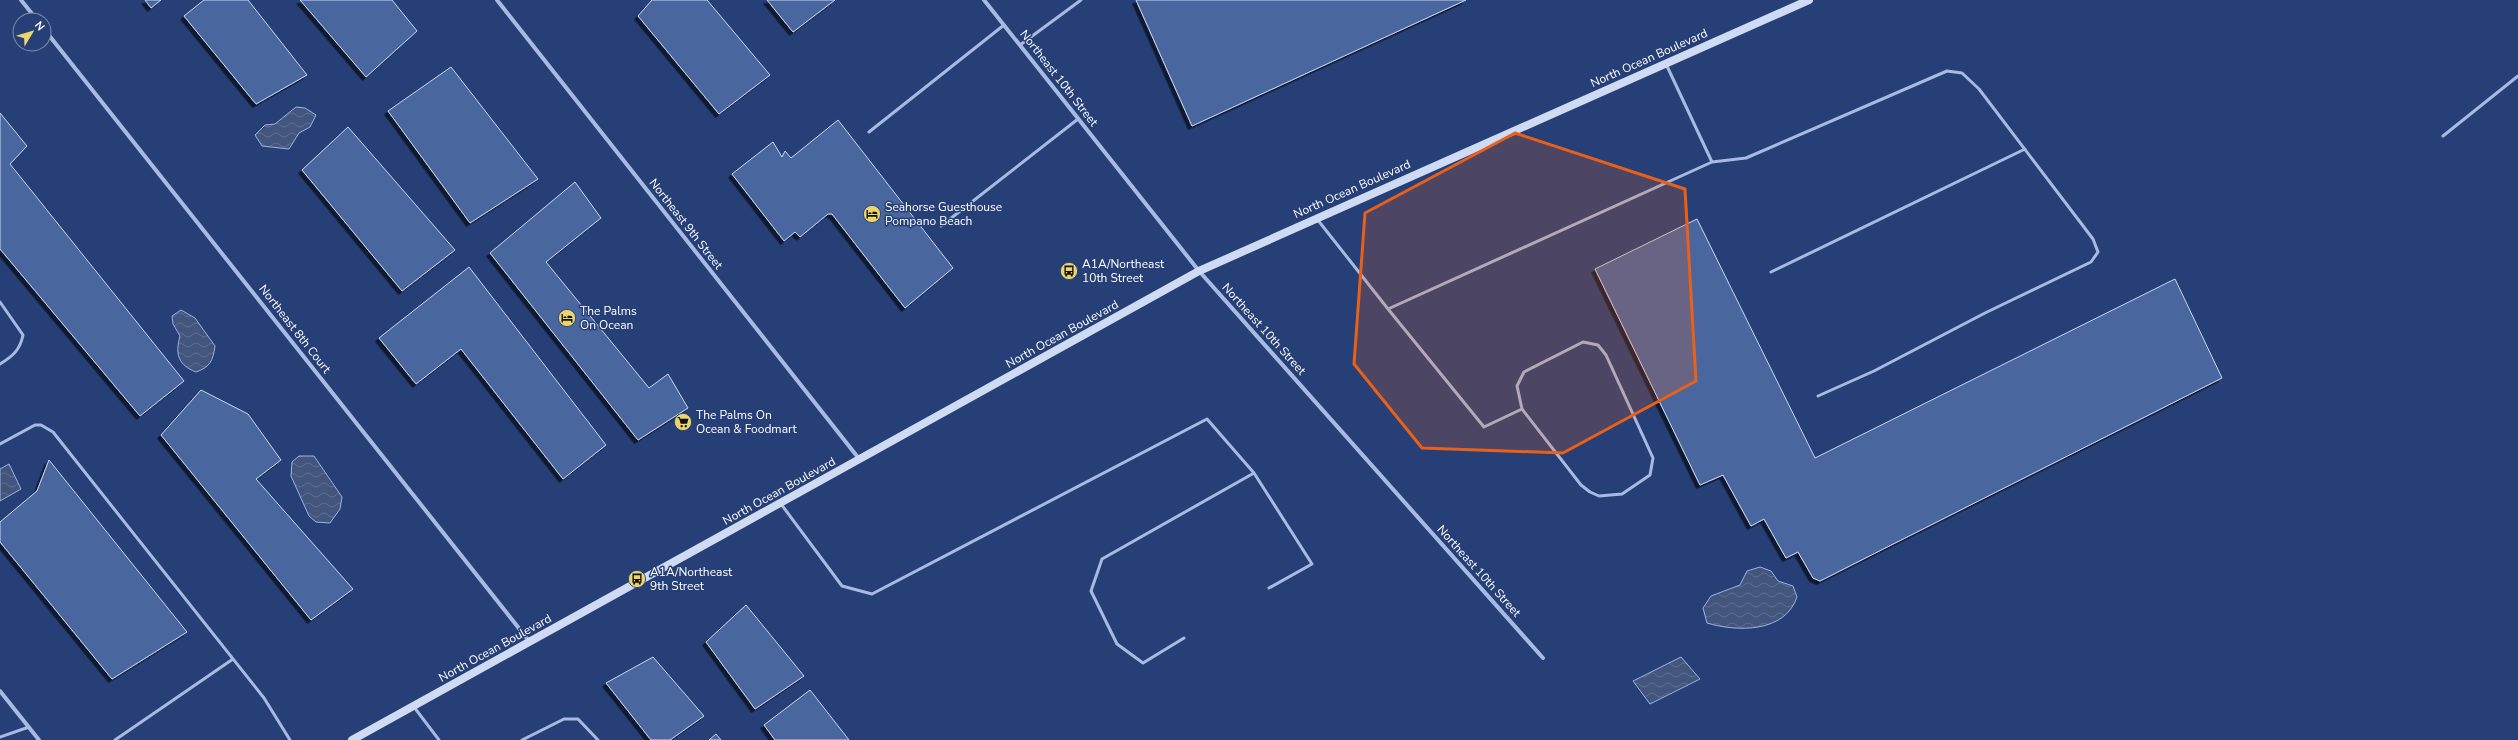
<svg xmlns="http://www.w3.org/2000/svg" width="2518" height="740" font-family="'Nunito Sans',sans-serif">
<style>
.water{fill:url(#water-waves);stroke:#9bb4e3}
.building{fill:#4a669e;stroke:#c9d7f2;filter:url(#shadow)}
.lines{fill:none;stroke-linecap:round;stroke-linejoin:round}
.lane{stroke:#a7bbe2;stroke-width:3}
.street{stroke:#a7bbe2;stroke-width:4}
.secondary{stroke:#cfdbf3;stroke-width:8}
.marked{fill:#e96118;fill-opacity:0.2;stroke:#e96118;stroke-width:3;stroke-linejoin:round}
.labels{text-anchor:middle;stroke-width:3;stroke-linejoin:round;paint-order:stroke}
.street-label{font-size:12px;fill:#fff;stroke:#263f77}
.poi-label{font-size:12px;fill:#fff;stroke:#263f77;text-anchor:start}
</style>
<defs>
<pattern id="water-waves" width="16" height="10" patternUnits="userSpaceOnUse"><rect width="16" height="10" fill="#42557d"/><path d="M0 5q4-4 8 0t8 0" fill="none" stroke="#5e6e90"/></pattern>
<filter id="shadow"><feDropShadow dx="-3.5" dy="3.5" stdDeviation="0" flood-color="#0009"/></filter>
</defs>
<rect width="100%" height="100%" fill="#263f77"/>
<!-- water -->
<path class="water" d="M296 107 305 108 316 115 310 127 299 133 289 149 262 146 255 135 265 125 275 124Z
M181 310 195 318 215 346C213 361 210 367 196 372 178 365 175 354 180 336L173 324 172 316Z
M299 456H314L342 497 340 509 330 523 316 522 309 516 291 476 292 462Z
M9 464 21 489 0 501V469Z
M1760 567 1771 571 1778 581 1793 586 1797 597C1785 633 1737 632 1707 623L1703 608 1711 596 1740 585 1747 571Z
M1681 657 1700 679 1650 704 1633 681Z"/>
<!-- building -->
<path class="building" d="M145 0H161L151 8Z
M204 0H248L307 75 256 104 184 16Z
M300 0H392L417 31 366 77Z
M652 0H707L770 75 719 114 638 16Z
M767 0H835L793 32Z
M1136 0H1466L1192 126Z
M451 67 538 179 470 223 388 111Z
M0 113 27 146 10 164 184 381 140 416 0 249Z
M838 120 953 268 905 308 832 214H828L800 237 795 232 784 241 732 174 773 142 782 157 785 151 791 158Z
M348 127 455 250 402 291 302 170Z
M575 182 601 218 546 262 649 388 668 374 688 408 638 440 490 253Z
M1697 219 1815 458 2175 279 2222 378 1820 581 1813 578 1798 552 1786 558 1764 519 1751 526 1723 475 1700 485 1595 269Z
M469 267 606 445 563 479 461 349 416 384 379 338Z
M201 390 248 414 281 460 256 479 353 589 311 620 161 435Z
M49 460 187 632 112 679 0 542V522L37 491Z
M746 605 804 676 755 709 706 642Z
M653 657 704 716 670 740H651L606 683Z
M810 690 849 740H775L764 725Z
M716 734 721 740H709Z"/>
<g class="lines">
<!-- lane -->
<path class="lane" d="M1020 45 1081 0
M1666 64 1712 162
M869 132 1004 25
M2443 136 2518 76
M1317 219 1388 309
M941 226 1078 119
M1771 272 2025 149
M0 302 23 335C20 350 13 356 0 364
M1583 342 1598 345 1606 355 1653 458 1650 475 1622 494 1599 496 1590 492 1581 485 1522 409 1517 386 1524 372Z
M1522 409 1484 427 1388 309 1712 162 1746 158 1947 71 1962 73 1979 89 2093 239 2098 252 2091 262 1985 313 1874 371 1818 396
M0 444 35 425H41L53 432 264 698 290 740
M781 504 842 586 872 594 1207 419 1254 473 1312 564 1269 588
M1184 638 1143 663 1117 644 1091 591 1102 559 1254 473
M414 707 439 740
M0 737 29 727
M115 740 233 659
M522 740 564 719H578L598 740"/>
<!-- street -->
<path class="street" d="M21 0 37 20
M497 0 860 460
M984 0 1199 271 1543 658
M44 29 529 641
M0 691 39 740"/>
<!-- secondary -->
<path class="secondary" d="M352 740 1199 271 1809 0"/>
</g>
<!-- marked area -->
<path class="marked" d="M1515 133 1685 189 1696 381 1563 453 1422 448 1354 364 1365 213Z"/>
<!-- icons -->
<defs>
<symbol id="hotel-disc" viewBox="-11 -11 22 22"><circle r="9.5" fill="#ebd56c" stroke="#263f77"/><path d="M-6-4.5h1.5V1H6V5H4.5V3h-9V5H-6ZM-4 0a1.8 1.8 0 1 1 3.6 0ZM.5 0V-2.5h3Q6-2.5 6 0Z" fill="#111"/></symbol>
<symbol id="bus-disc" viewBox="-11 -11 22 22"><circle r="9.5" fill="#ebd56c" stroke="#263f77"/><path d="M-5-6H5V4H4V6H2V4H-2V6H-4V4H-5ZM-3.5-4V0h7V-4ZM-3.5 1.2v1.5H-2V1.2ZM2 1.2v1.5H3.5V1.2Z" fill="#111"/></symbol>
<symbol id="supermarket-disc" viewBox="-11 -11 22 22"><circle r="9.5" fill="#ebd56c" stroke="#263f77"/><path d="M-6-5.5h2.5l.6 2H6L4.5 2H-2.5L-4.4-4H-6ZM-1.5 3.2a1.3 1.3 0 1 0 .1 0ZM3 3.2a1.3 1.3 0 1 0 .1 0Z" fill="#111"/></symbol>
</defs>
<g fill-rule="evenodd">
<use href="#hotel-disc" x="862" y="204" width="20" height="20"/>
<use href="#bus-disc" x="1059" y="261" width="20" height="20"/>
<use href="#hotel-disc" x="557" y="308" width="20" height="20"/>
<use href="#supermarket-disc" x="673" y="412" width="20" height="20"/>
<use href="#bus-disc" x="627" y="569" width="20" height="20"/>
</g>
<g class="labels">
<!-- street labels -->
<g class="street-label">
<text transform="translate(1649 58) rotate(-24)" y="4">North Ocean Boulevard</text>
<text transform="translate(1059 78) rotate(52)" y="4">Northeast 10th Street</text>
<text transform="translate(1352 189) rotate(-24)" y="4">North Ocean Boulevard</text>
<text transform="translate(686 224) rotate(52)" y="4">Northeast 9th Street</text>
<text transform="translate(295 329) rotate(52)" y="4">Northeast 8th Court</text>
<text transform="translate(1264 329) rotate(48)" y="4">Northeast 10th Street</text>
<text transform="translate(1062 334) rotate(-29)" y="4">North Ocean Boulevard</text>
<text transform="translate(779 491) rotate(-29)" y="4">North Ocean Boulevard</text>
<text transform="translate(1479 571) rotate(48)" y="4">Northeast 10th Street</text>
<text transform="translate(495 648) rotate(-29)" y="4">North Ocean Boulevard</text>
</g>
<!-- poi labels -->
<g class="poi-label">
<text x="885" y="211">Seahorse Guesthouse<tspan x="885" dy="14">Pompano Beach</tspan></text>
<text x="1082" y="268">A1A/Northeast<tspan x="1082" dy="14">10th Street</tspan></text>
<text x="580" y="315">The Palms<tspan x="580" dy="14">On Ocean</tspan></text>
<text x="696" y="419">The Palms On<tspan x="696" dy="14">Ocean &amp; Foodmart</tspan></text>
<text x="650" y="576">A1A/Northeast<tspan x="650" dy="14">9th Street</tspan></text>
</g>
</g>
<!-- north arrow -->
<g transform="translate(32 32) rotate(52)"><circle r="19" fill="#263f77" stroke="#7d8cad"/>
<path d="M0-3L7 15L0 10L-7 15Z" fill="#ebd56c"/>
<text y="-6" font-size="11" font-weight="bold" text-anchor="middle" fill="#ffffff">N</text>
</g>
</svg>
